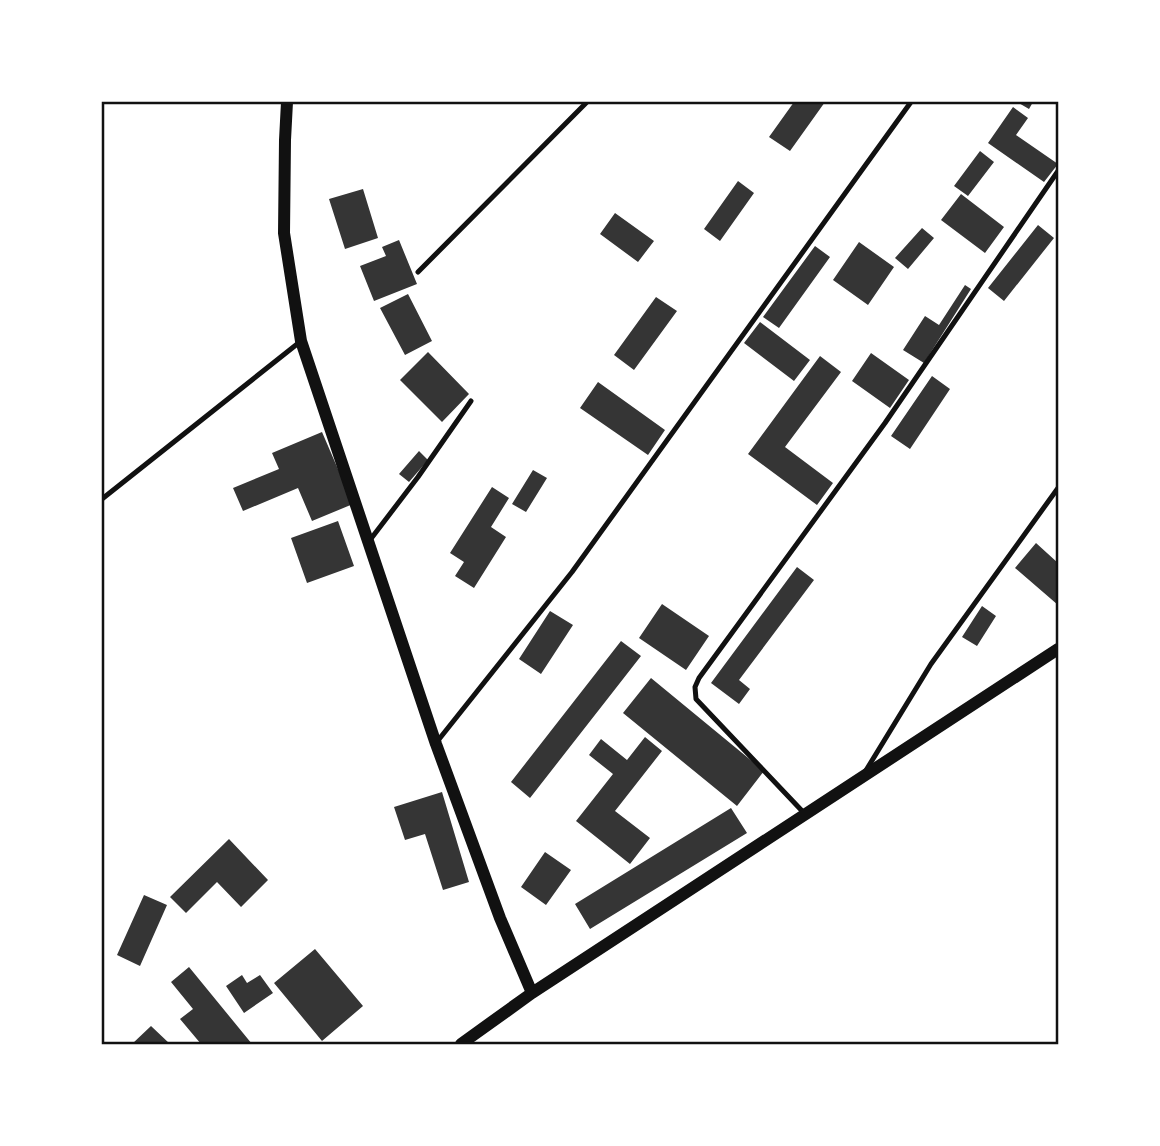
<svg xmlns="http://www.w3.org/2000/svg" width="1160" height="1146" font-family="'Alegreya Sans',sans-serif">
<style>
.building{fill:#353535}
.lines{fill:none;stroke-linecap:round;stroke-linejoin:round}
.service{stroke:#111;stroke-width:5}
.tertiary{stroke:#111;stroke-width:12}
.neatline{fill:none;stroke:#111;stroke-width:2.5}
</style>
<rect width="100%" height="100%" fill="#fff"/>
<!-- building -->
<path class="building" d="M794 102H825L790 151 769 137Z
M1017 102H1033L1029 109Z
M1013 107 1028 118 1016 135 1058 164 1044 182 988 143Z
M980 151 994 162 968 196 954 186Z
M738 181 754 193 720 241 704 229Z
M363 189 378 238 345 249 329 199Z
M961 194 1004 227 985 253 941 220Z
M615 213 654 241 638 262 600 234Z
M1038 225 1054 238 1004 301 988 288Z
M922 228 934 238 908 269 895 258Z
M399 240 417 284 374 301 360 266 386 256 382 247Z
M859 242 894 267 868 305 833 280Z
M815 246 830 257 779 328 763 317Z
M965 285 971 289 924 363 903 350 925 316 939 325Z
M408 294 432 341 405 355 380 308Z
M656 297 677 311 634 370 614 355Z
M760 322 810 360 794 381 744 343Z
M428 352 469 394 442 422 400 380Z
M871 353 909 380 890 408 852 381Z
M820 356 841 372 785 447 833 483 817 505 748 454Z
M932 376 950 389 910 449 891 436Z
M598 382 665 430 648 455 580 408Z
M322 432 353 504 312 521 298 488 243 511 233 488 279 469 272 453Z
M419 451 428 460 409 482 399 474Z
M533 470 547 478 526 512 512 504Z
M492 487 509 498 491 527 506 537 474 588 455 576 464 562 450 553Z
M338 521 354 566 307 583 291 538Z
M1036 543 1058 563V605L1015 568Z
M797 567 814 580 739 680 750 689 739 704 711 683Z
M662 604 709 636 686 670 639 638Z
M982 606 996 616 977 646 962 637Z
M550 611 573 625 541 674 519 659Z
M621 641 641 656 530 798 511 782Z
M651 678 764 771 737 806 623 713Z
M645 737 662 751 615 811 650 838 630 864 576 821 613 774 589 755 601 739 627 760Z
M442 792 469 882 443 890 425 834 405 840 394 807Z
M731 808 747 833 590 929 575 904Z
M229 839 268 880 241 907 217 882 186 913 170 897Z
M545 852 571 870 546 905 521 887Z
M144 895 167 905 140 966 117 955Z
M315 949 363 1006 322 1041 274 983Z
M189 967 252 1044H201L180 1019 193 1009 171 982Z
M242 975 247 983 260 975 273 993 244 1013 226 986Z
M151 1026 170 1044H132Z"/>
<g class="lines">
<!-- service -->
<path class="service" d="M418 272 587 102
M102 499 301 341
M370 540 418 477 471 401
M436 743 572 572 911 102
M865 772 931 664 1058 488
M805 814 696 699 695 687 699 678 885 423 1058 171"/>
<!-- tertiary -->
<path class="tertiary" d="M287 102 285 140 284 233 301 341 436 744 500 918 532 993
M461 1044 532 993 1058 649"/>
</g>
<!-- border -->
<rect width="1160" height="1146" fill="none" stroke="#ffffff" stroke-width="206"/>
<rect x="103" y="103" width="954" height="940" class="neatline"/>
</svg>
